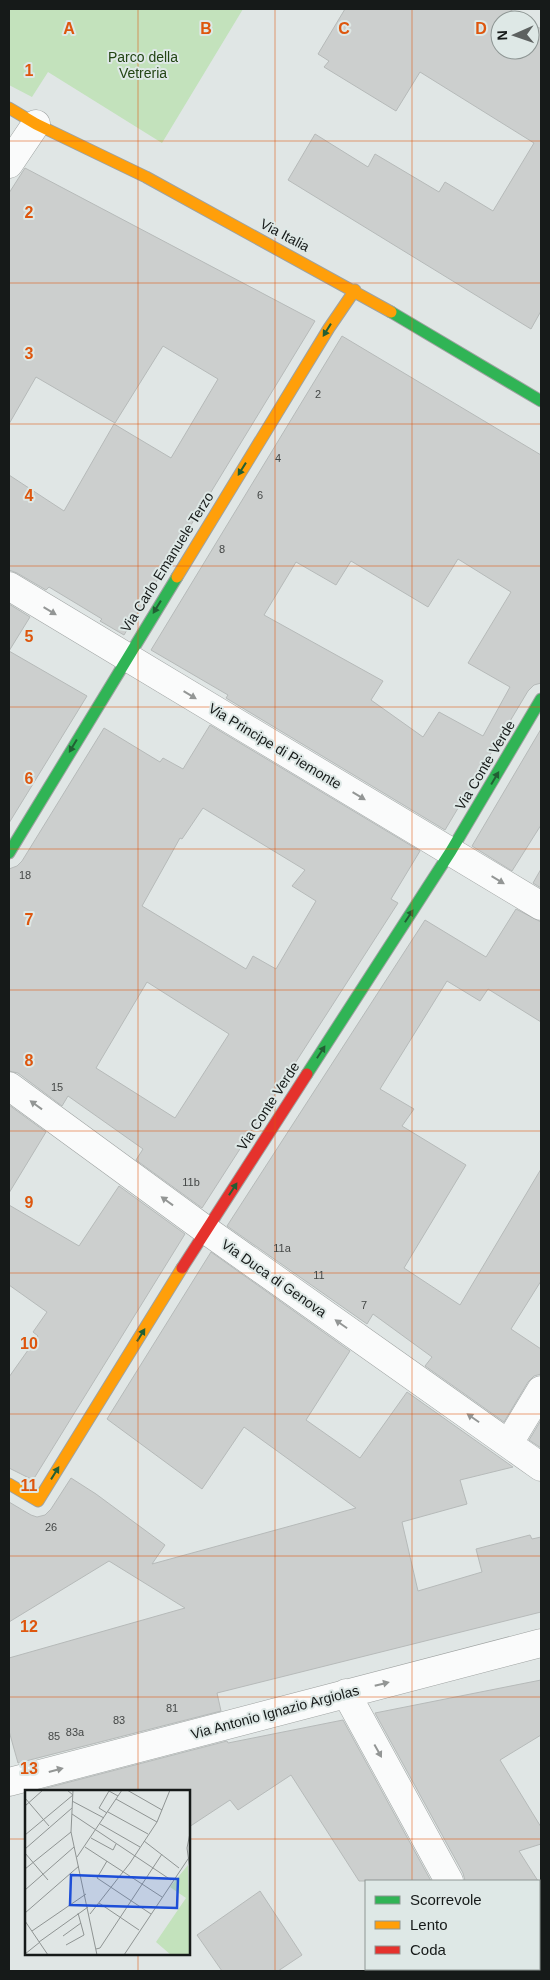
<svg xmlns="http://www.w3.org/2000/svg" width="550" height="1980" font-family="Arial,sans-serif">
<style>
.green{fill:#c3e2bc}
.building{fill:#cccfce;stroke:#b6bab9;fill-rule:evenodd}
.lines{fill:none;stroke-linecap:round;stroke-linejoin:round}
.street-casing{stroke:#9ea2a1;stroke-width:29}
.fast-casing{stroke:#9ea2a1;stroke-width:13}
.slow-casing{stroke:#9ea2a1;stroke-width:13}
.jam-casing{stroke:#9ea2a1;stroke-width:13}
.street{stroke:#fafbfb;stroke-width:28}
.fast{stroke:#30b455;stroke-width:11}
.slow{stroke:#ff9f0a;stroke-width:11}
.jam{stroke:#e5322d;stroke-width:11}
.oneway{fill:#225f34}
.oneway2{fill:#939695}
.grid{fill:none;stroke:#de560d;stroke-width:1;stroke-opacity:0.55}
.labels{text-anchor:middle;stroke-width:4;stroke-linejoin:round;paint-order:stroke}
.number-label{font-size:11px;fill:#444746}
.park-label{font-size:14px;fill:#234514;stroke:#dee8e6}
.street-label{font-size:14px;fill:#161a19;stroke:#dee8e6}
.inset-road{fill:none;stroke:#8f9493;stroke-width:1}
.view{fill:#1d4ed8;fill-opacity:0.15;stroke:#1d4ed8;stroke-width:2.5}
.inset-edge{fill:none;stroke:#161a19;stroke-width:2.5}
.grid-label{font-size:16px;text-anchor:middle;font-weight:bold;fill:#de560d;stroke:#dee8e6;stroke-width:4;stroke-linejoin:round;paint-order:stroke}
</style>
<rect width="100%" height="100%" fill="#e0e6e5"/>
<!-- green -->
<path class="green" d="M9 9H243L162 143 48 72 32 97 9 85Z"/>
<!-- building -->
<path class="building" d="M345 9H509L527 20H500V50H530V22L541 29V311L531 329 288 180 315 134 368 167 375 154 439 192 445 182 493 211 534 143 420 72 396 111 324 67 329 61 318 54Z
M25 168 315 321 124 635 100 621 102 619 49 587 46 590 17 573 9 570V475L64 511 114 424 171 458 218 379 163 346 115 423 36 377 9 424V193Z
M342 336 541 455V683L534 685 528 691 445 830 226 698 228 695 151 650ZM458 559 511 592 468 663 510 687 483 736 439 712 423 737 371 700 383 681 264 615 296 562 336 585 351 561 428 607Z
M9 604 30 617 9 651 87 696 9 823Z
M210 725 420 851 391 899 398 903 202 1208 136 1160 143 1149 68 1096 62 1106 18 1073 9 1071V869L17 866 22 861 104 728 160 762 163 758 183 769ZM203 808 305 870 292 886 316 901 276 969 253 956 246 969 142 906 180 838 182 839ZM147 982 229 1034 175 1118 96 1068Z
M541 729V825L512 871 472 846Z
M541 869V888L533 883Z
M516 909 541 922V1022L488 989 480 1001 447 981 380 1089 414 1109 402 1126 466 1165 404 1268 460 1305 541 1169V1281L511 1329 541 1349V1374L534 1376 528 1382 504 1422 425 1366 432 1357 373 1314 367 1324 227 1226 425 920 486 957Z
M9 1105 46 1132 9 1193Z
M119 1186 185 1234 33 1480 9 1468V1377L38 1336 33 1332 47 1312 9 1285V1205L79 1246Z
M211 1252 350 1351 306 1420 360 1458 407 1392 513 1467 460 1480 467 1504 402 1522 418 1591 482 1572 476 1549 530 1535 532 1539 541 1537V1612L217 1693 221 1711 18 1763 9 1731V1658L185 1608 109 1561 9 1622V1502L31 1515 37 1517 45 1515 51 1509 71 1478 96 1494 165 1545 152 1564 356 1508 244 1427 202 1489 107 1419Z
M541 1420V1448L529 1440Z
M541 1680V1735L500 1760 541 1827V1844L519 1851 538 1881H465L463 1873 375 1713Z
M343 1720 431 1881H359L291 1775 238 1810 230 1800 189 1827V1791H35L227 1741 228 1743Z
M260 1891 302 1955 278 1971H222L197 1935Z"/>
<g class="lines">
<defs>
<path id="street" d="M9 164 36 124
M9 586 541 906
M9 1086 206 1230 541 1467
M509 1443 541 1390
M346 1693 449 1881
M9 1782 541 1643
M504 1969 506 1971"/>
<path id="fast" d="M391 312 541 401
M9 853 177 577
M307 1074 451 851 541 699"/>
<path id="slow" d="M9 108 36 124 146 177 391 312
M177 577 329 328 355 290
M9 1484 38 1501 182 1268"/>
<path id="jam" d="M182 1268 307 1074"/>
</defs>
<!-- street casing -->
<use href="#street" class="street-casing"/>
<!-- fast casing -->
<use href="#fast" class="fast-casing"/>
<!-- slow casing -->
<use href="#slow" class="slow-casing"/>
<!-- jam casing -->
<use href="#jam" class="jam-casing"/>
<!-- street -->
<use href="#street" class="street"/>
<!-- fast -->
<use href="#fast" class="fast"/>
<!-- slow -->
<use href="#slow" class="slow"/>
<!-- jam -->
<use href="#jam" class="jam"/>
</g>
<!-- one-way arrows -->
<defs><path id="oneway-solid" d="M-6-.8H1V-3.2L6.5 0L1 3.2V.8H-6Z" transform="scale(1.25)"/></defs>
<g class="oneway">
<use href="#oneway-solid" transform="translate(327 330) rotate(122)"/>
<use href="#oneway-solid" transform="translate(242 469) rotate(122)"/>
<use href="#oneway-solid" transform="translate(157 607) rotate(122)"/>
<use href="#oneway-solid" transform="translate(73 746) rotate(121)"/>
<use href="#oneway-solid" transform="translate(495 778) rotate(-59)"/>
<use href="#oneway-solid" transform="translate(409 916) rotate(-57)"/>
<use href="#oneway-solid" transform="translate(321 1052) rotate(-57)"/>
<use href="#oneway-solid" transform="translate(233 1189) rotate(-57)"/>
<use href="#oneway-solid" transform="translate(141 1335) rotate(-58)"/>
<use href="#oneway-solid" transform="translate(55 1473) rotate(-58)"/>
</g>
<g class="oneway2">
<use href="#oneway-solid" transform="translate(50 611) rotate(31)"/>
<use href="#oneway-solid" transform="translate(190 695) rotate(31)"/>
<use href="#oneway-solid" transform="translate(359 796) rotate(31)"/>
<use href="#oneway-solid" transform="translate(498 880) rotate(31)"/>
<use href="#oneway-solid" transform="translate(36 1105) rotate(-144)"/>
<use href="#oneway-solid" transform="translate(167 1201) rotate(-144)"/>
<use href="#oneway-solid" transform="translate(341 1324) rotate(-145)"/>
<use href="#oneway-solid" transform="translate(473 1418) rotate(-145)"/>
<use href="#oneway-solid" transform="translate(382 1684) rotate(-14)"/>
<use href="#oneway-solid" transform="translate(378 1751) rotate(61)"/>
<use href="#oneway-solid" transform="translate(56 1770) rotate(-15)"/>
</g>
<!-- grid -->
<path class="grid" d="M138 9V1791M275 9V1971M412 9V1881M9 141H541M9 283H541M9 424H541M9 566H541M9 707H541M9 849H541M9 990H541M9 1131H541M9 1273H541M9 1414H541M9 1556H541M9 1697H541M9 1839H26M189 1839H541M138 1954V1971M412 1969V1971"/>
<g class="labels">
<!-- number labels -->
<g class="number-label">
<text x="318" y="398">2</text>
<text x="278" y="462">4</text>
<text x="260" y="499">6</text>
<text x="222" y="553">8</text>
<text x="25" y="879">18</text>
<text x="57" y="1091">15</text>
<text x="191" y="1186">11b</text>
<text x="282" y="1252">11a</text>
<text x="319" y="1279">11</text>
<text x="364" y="1309">7</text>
<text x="51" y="1531">26</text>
<text x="172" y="1712">81</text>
<text x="119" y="1724">83</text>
<text x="75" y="1736">83a</text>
<text x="54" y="1740">85</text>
</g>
<!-- park labels -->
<g class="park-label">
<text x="143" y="62">Parco della<tspan x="143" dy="16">Vetreria</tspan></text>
</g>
<!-- street labels -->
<g class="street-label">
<text transform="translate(285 235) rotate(28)" y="5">Via Italia</text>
<text transform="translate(167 562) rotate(-58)" y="5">Via Carlo Emanuele Terzo</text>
<text transform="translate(275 746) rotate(31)" y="5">Via Principe di Piemonte</text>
<text transform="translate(485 765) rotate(-59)" y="5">Via Conte Verde</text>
<text transform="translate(268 1106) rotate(-57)" y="5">Via Conte Verde</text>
<text transform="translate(274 1278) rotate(35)" y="5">Via Duca di Genova</text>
<text transform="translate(275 1712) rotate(-15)" y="5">Via Antonio Ignazio Argiolas</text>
</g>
</g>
<!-- overview -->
<g transform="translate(25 1790)">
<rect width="165" height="165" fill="#e0e6e5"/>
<path d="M163 75 165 165H146L131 152 161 108 145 97Z" fill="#c3e2bc"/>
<path class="inset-road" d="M48 0 46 42 72 165M102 0 137 20M0 8 24 36M91 9 132 32M47 11 79 28M0 16 18 0M83 22 123 44M82 23 74 18 84 1 93 6M47 24 146 90M75 34 115 57M165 43 162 58 165 79M0 45 48 5 42 0M66 48 88 60 91 54M119 51 154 78M60 57 137 107M0 59 47 18M0 63 23 90M52 67 97 0M82 71 72 88 126 124M0 79 46 42M0 100 49 57M74 113 114 140M0 123 54 76M65 124 105 73 132 32 145 0M0 131 23 165M7 141 61 104M38 146 56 133M14 152 63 117M41 155 59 145 53 123M71 159 75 158 137 64M0 164 15 152M99 165 165 66"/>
<path class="view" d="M46 85 153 89 152 118 45 115Z"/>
<rect width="165" height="165" class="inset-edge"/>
</g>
<g class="grid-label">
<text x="69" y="34">A</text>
<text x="206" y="34">B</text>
<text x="344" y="34">C</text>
<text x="481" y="34">D</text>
<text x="29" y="76">1</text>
<text x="29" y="218">2</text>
<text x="29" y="359">3</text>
<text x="29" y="501">4</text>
<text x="29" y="642">5</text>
<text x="29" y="784">6</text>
<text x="29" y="925">7</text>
<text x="29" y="1066">8</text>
<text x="29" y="1208">9</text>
<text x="29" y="1349">10</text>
<text x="29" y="1491">11</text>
<text x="29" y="1632">12</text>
<text x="29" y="1774">13</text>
</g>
<!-- border -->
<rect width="550" height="1980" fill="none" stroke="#161a19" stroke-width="20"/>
<!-- legend -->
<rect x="365" y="1880" width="175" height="90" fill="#dee8e6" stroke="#8e9694"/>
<rect x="375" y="1896" width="25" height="8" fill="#30b455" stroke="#8e9694"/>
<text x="410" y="1905" font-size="15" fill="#161a19">Scorrevole</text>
<rect x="375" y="1921" width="25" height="8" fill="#ff9f0a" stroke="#8e9694"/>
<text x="410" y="1930" font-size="15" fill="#161a19">Lento</text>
<rect x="375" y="1946" width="25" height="8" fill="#e5322d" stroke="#8e9694"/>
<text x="410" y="1955" font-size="15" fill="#161a19">Coda</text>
<!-- north arrow -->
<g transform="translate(515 35) rotate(268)"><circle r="24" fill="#dee8e6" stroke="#8e9694"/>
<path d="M0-4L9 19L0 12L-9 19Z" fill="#5d6160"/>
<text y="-8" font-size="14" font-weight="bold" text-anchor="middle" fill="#161a19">N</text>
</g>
</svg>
